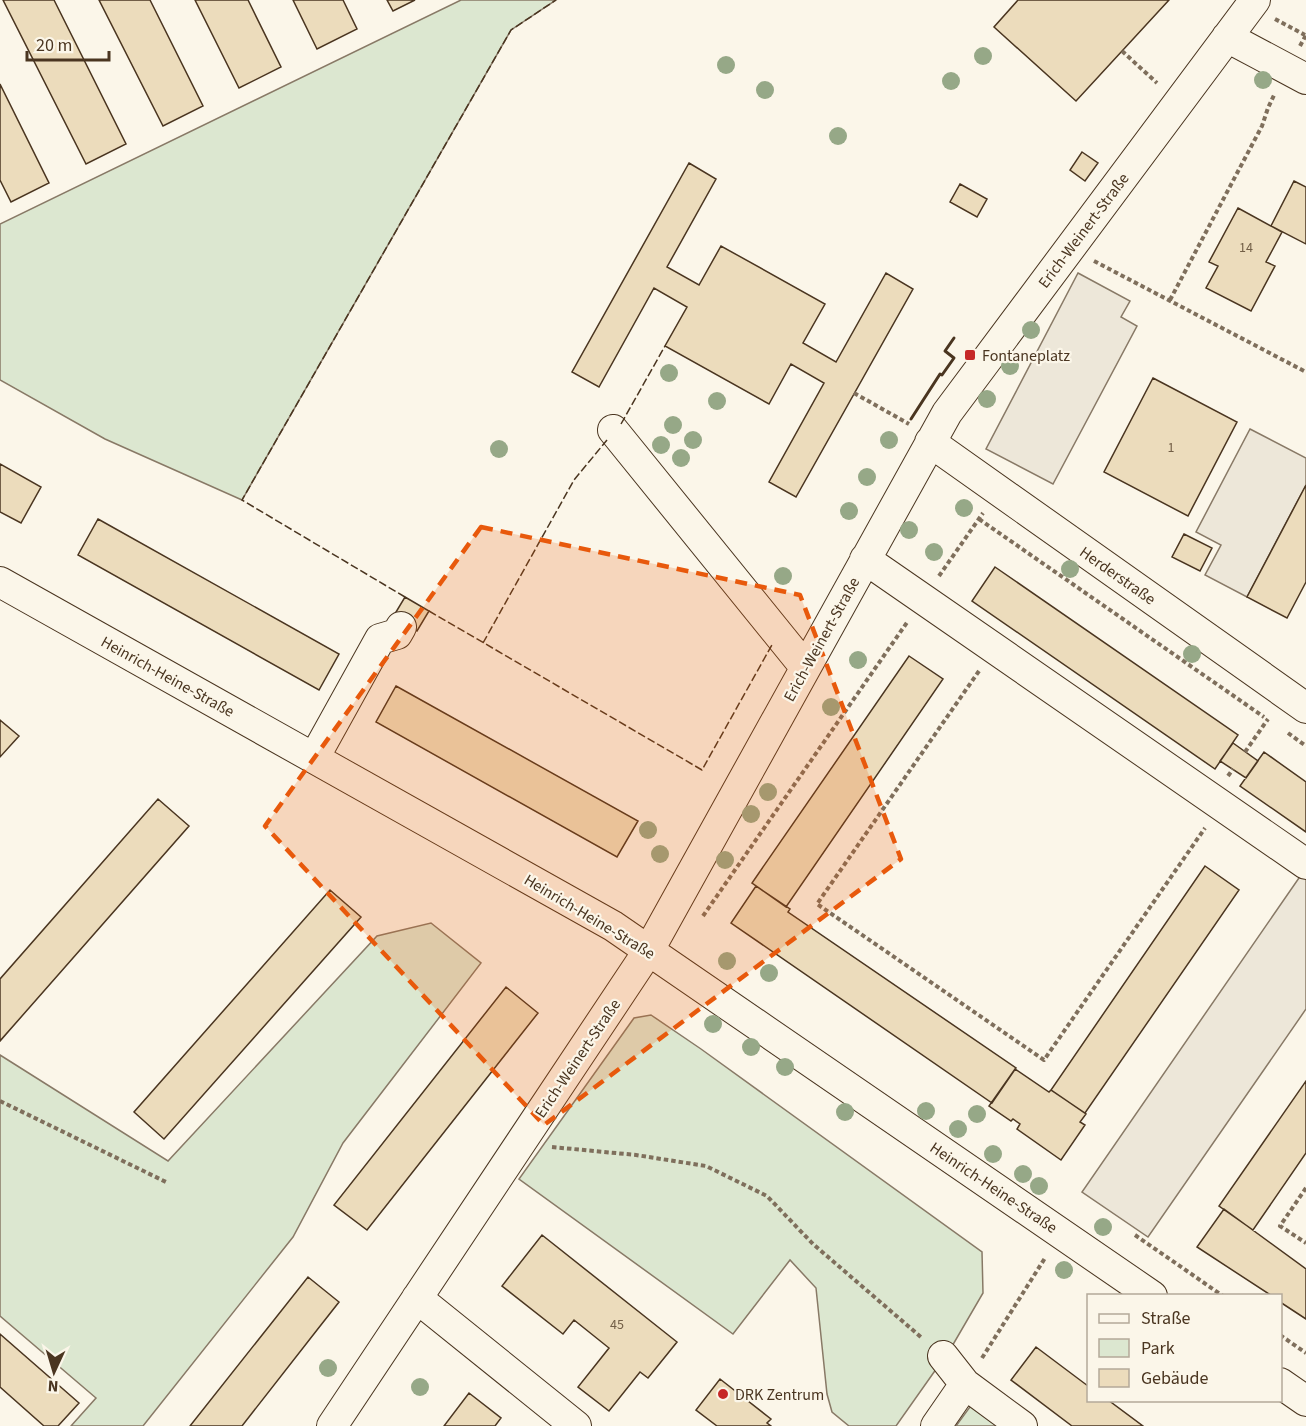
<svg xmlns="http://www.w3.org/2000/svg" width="1306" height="1426" font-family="'Source Sans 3',sans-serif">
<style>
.green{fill:#dce7d0;stroke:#887966;stroke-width:1.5}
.parking{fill:#ede7d9;stroke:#887966;stroke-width:1.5}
.building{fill:#ecdcbc;stroke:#4a3520;stroke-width:1.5}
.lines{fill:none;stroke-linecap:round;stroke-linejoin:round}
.minor-casing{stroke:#4a3520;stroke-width:32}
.path{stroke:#7f6f5c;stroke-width:4;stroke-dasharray:4.5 3;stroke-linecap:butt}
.minor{stroke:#fbf6e9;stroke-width:30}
.fence{stroke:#4a3520;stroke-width:1.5;stroke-dasharray:8 3;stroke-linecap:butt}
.wall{stroke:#4a3520;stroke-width:3}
.tree{fill:#96a887}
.marked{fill:#e8590c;fill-opacity:0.2;stroke:#e8590c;stroke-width:4.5;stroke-dasharray:12 8;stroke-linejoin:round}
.poi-dot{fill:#c62828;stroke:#fbf6e9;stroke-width:2}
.labels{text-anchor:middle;stroke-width:4.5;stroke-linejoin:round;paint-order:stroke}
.number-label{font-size:14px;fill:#725f47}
.street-label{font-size:16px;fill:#4a3520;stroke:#fbf6e9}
.poi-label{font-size:16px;fill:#4a3520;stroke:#fbf6e9;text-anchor:start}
</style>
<rect width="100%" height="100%" fill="#fbf6e9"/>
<!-- green -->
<path class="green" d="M461 0H556L511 30 242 500 105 439 0 380V224Z
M431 923 481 963 343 1143 293 1237 143 1426H71L96 1398 0 1316V1055L168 1161 377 936Z
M651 1015 701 1049 982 1252 983 1293 951 1348 896 1426H849L832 1412 827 1394 816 1288 790 1260 733 1334 519 1179 634 1018Z
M975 1400 1010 1426H956Z"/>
<!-- parking -->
<path class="parking" d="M1078 273 1130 301 1121 317 1137 326 1053 484 986 449Z
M1250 429 1306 458V485L1247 597 1205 575 1221 545 1196 532Z
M1301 875 1306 878V1009L1148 1237 1082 1192Z"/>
<!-- building -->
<path class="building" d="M3 0H54L126 144 86 164Z
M99 0H150L203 106 163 126Z
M195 0H248L281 67 239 88Z
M293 0H343L357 29 317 49Z
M387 0H415L393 11Z
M1018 0H1169L1076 101 994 27Z
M0 84 49 183 11 202 0 180Z
M1082 152 1098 163 1085 181 1070 170Z
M689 163 716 179 667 267 699 285 721 246 825 304 803 343 836 362 886 273 913 289 796 497 769 482 824 383 791 364 769 404 665 346 687 307 654 288 599 387 572 372Z
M1294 181 1306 187V244L1271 226Z
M960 184 987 199 977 217 950 202Z
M1238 208 1282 232 1266 262 1275 266 1251 311 1206 288 1218 266 1209 262Z
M1153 378 1237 422 1188 516 1104 472Z
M0 464 41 487 21 523 0 512Z
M1306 485V582L1287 618 1247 597Z
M98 519 339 654 319 690 78 555Z
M1184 534 1212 548 1200 571 1172 557Z
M995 567 1238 735 1215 769 972 601Z
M405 597 429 611 417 631 393 617Z
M909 656 943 679 786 907 752 883Z
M396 686 638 821 617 857 376 722Z
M0 720 19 736 0 757Z
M1233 743 1258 761 1246 778 1220 761Z
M1264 752 1306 782V832L1240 786Z
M158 799 189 826 0 1041V979Z
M1205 866 1239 890 1085 1113 1051 1090Z
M756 886 790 909 788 912 1016 1068 992 1103 731 923Z
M330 890 361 917 164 1139 134 1112Z
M506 987 538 1013 367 1230 334 1205Z
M1015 1069 1049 1092 1051 1090 1086 1114 1080 1122 1085 1125 1061 1160 1017 1129 1020 1124 1013 1119 1011 1121 989 1106Z
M1306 1081V1153L1253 1230 1219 1206Z
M1224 1209 1306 1269V1319L1280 1302V1296H1272L1197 1247Z
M542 1235 677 1342 648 1378 640 1372 609 1411 578 1387 609 1348 574 1320 563 1334 502 1286Z
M308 1277 339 1302 317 1330 242 1426H190Z
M0 1334 79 1403 58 1426H44L0 1387Z
M1036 1347 1088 1386V1400H1108L1143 1426H1072L1011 1380Z
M720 1379 771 1419 767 1423 771 1426H717L696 1410Z
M469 1393 501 1418 495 1426H444Z"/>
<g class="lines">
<defs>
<path id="minor" d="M1227 37 1306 79
M613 430 805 667
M930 442 1306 708
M865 559 1306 864
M0 582 613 926 1152 1296
M314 758 380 639 397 634 401 627
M417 1298 576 1426
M943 1356 965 1384 1022 1426
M1280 1383 1306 1401
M332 1426 649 950 947 413 1255 0
M936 1426 965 1384"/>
</defs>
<!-- minor casing -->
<use href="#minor" class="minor-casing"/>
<!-- path -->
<path class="path" d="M1275 19 1305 35
M1300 46 1306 35
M1122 51 1157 83
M1094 261 1306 372
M1170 300 1262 126 1268 108 1275 93
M854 393 909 424
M979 519 1264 717
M939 576 983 513
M979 671 817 904 1044 1060 1205 828
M1288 733 1306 746
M1245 752 1268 719
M1228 776 1233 769
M703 916 908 621
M0 1101 166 1182
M552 1147 636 1155 706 1166 767 1196 813 1244 922 1338
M1306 1188 1280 1226 1306 1243
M1135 1235 1223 1296
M1280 1335 1306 1353
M982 1358 1045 1258"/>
<!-- minor -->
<use href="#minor" class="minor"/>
<!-- fence -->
<path class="fence" d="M621 424 665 346
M405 597 242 500 511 30 556 0
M429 611 702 770 773 643
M483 643 574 480 607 440"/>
<!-- wall -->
<path class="wall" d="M911 419 940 374 942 375 954 358 945 351 954 338"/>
</g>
<!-- trees -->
<g class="tree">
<circle cx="983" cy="56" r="9"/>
<circle cx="726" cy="65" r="9"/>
<circle cx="1263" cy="80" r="9"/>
<circle cx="951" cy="81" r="9"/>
<circle cx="765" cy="90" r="9"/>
<circle cx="838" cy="136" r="9"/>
<circle cx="1031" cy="330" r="9"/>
<circle cx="1010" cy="366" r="9"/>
<circle cx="669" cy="373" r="9"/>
<circle cx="987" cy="399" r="9"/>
<circle cx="717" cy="401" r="9"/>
<circle cx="673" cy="425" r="9"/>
<circle cx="693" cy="440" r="9"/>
<circle cx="889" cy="440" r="9"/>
<circle cx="661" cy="445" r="9"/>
<circle cx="499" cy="449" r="9"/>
<circle cx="681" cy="458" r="9"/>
<circle cx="867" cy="477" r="9"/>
<circle cx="964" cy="508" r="9"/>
<circle cx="849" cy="511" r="9"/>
<circle cx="909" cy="530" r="9"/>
<circle cx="934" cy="552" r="9"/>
<circle cx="1070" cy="569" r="9"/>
<circle cx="783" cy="576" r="9"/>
<circle cx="1192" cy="654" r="9"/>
<circle cx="858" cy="660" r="9"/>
<circle cx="831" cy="707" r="9"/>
<circle cx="768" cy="792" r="9"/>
<circle cx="751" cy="814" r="9"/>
<circle cx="648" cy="830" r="9"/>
<circle cx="660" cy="854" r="9"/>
<circle cx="725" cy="860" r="9"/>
<circle cx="727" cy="961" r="9"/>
<circle cx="769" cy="973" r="9"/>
<circle cx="713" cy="1024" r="9"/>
<circle cx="751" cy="1047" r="9"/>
<circle cx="785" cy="1067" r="9"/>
<circle cx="926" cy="1111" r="9"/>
<circle cx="845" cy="1112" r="9"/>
<circle cx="977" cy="1114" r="9"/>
<circle cx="958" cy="1129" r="9"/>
<circle cx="993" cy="1154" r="9"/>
<circle cx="1023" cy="1174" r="9"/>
<circle cx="1039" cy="1186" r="9"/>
<circle cx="1103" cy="1227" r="9"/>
<circle cx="1064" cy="1270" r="9"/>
<circle cx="328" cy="1368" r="9"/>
<circle cx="420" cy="1387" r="9"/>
</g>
<!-- marked area -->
<path class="marked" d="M481 527 800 595 901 859 544 1125 265 826Z"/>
<!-- markers -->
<g class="poi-dot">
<rect x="964" y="349" width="12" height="12" rx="3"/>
<circle cx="723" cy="1394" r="6"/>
</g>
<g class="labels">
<!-- number labels -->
<g class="number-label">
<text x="1246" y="252">14</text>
<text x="1171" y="452">1</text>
<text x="617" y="1329">45</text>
</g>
<!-- street labels -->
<g class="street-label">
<text transform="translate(1083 230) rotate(-53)" y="6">Erich-Weinert-Straße</text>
<text transform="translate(1118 575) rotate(35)" y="6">Herderstraße</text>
<text transform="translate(821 639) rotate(-61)" y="6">Erich-Weinert-Straße</text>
<text transform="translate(168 676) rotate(29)" y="6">Heinrich-Heine-Straße</text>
<text transform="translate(590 916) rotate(31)" y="6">Heinrich-Heine-Straße</text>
<text transform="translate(577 1058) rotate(-56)" y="6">Erich-Weinert-Straße</text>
<text transform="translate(994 1187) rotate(34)" y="6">Heinrich-Heine-Straße</text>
</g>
<!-- poi labels -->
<g class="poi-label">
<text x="982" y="361">Fontaneplatz</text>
<text x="735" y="1400">DRK Zentrum</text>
</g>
</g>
<!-- legend -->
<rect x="1087" y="1294" width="195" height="108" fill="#fbf6e9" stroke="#b4a999" stroke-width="1.5"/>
<rect x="1099" y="1314" width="30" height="9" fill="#fbf6e9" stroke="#b4a999" stroke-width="1.5"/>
<text x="1141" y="1324" font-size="18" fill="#4a3520">Straße</text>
<rect x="1099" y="1339" width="30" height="18" fill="#dce7d0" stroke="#b4a999" stroke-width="1.5"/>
<text x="1141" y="1354" font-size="18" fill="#4a3520">Park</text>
<rect x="1099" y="1369" width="30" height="18" fill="#ecdcbc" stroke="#b4a999" stroke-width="1.5"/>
<text x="1141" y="1384" font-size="18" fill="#4a3520">Gebäude</text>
<!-- north arrow -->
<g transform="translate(54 1372) rotate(184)" stroke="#fbf6e9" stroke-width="4.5" paint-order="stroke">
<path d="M0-4.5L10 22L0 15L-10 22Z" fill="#4a3520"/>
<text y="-9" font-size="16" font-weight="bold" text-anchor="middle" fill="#4a3520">N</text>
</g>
<!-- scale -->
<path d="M27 51v9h82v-9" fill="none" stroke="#4a3520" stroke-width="3"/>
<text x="36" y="51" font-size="18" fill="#4a3520" stroke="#fbf6e9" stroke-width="4.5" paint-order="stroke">20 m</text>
</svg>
